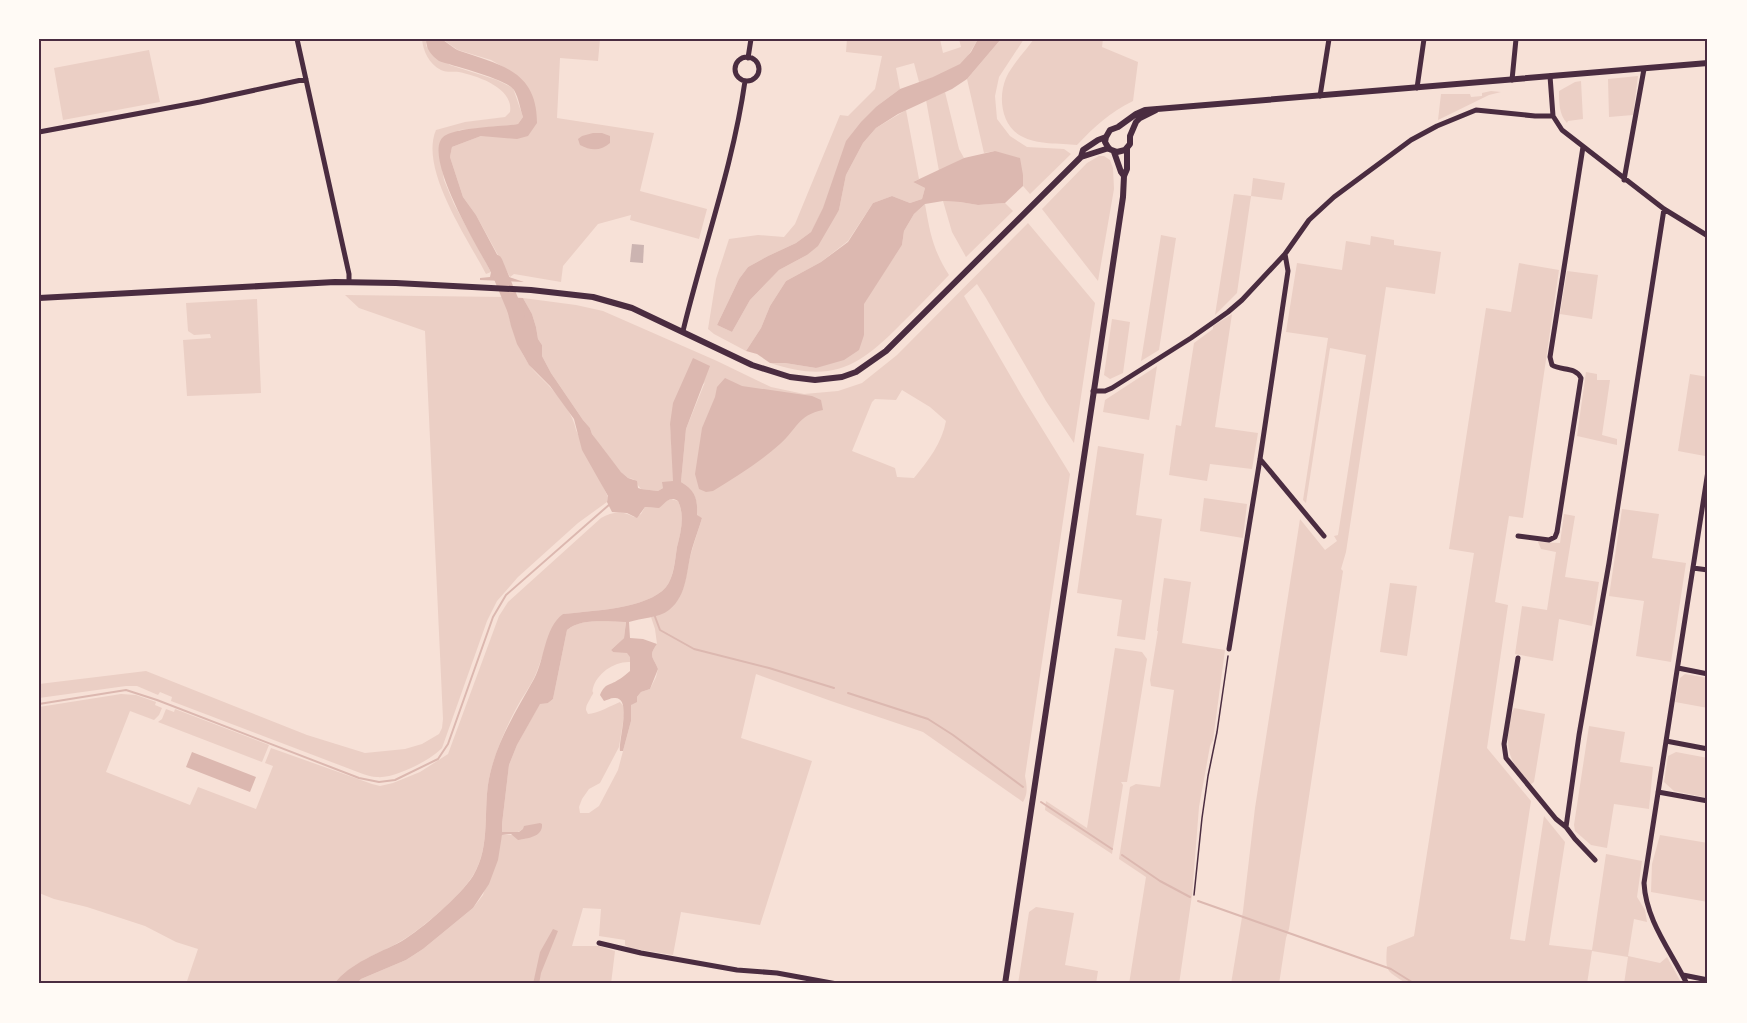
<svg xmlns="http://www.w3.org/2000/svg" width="1747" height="1023" font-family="'Open Sans',sans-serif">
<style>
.green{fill:#ebcfc5;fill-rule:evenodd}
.water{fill:#dcb8b0}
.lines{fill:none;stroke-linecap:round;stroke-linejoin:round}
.stream{stroke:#dcb8b0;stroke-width:2}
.river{stroke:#dcb8b0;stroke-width:15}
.building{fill:#ccb4b1}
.path{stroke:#4a2c40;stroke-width:1.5}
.minor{stroke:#4a2c40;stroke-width:5}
.tertiary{stroke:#4a2c40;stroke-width:6}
.neatline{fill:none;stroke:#4a2c40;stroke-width:2}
</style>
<rect width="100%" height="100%" fill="#f7e1d7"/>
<!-- green -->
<path class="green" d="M422 39H426V46L450 65 497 80 513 88 523 117 518 124 500 127 459 130 439 151 444 180 454 204 491 272 486 274C468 239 419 169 436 130L465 122 505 117 510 112C514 88 478 76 459 72 453 71 448 73 441 70 429 64 423 51 422 39Z
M442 39H600L598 61 560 58 557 118 654 133 640 191 707 209 699 239 630 220 631 215 598 224 563 266 561 282 514 274 510 277 476 215 463 197 450 157 452 147 481 136 528 135 515 74 491 60 458 50Z
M847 39H940L943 53 961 47 959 39H978C973 47 968 58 961 64 951 72 931 78 919 82L914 63 896 68 900 89 877 106 811 232 796 243 768 256 748 267 739 279 717 325 732 332 750 300 779 270 807 255 839 210 846 175 863 143 876 128 906 110 919 179 913 182 925 188 922 199 910 203 892 196 873 203 848 241 821 262 786 281 770 306 761 328 746 351 714 334 708 329 716 279 729 239 758 235 784 237 795 224 840 115 848 116 875 89 882 56 846 52Z
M1001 39H1024L999 77 995 96 997 119 1010 136 1027 147 1064 149 1071 154 1030 194 1023 186V175L995 151 984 153 967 79Z
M1034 39H1103L1102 47 1138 62 1133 101C1109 113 1095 126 1077 145 1060 143 1037 145 1021 136 1001 125 998 97 1006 78 1012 65 1026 50 1034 39Z
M149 50 160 102 63 120 54 68Z
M1638 76 1633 115 1609 117 1608 79Z
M1581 81 1583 119 1568 121 1567 123C1559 115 1559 102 1559 91L1575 82Z
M1491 91 1501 92 1489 95 1438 120 1441 94H1470L1471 97 1482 96V93Z
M945 92 959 149 964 158 939 171 926 100Z
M1099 156H1104L1110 160 1113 168 1114 189 1098 281 1042 209 1087 163Z
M1253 178 1285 183 1282 200 1251 196 1237 293 1215 315 1234 194 1251 196Z
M943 201 960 202 978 205 1005 203 1013 211 966 257 952 232Z
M925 204C930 233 933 250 949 275 933 292 917 308 900 325 858 368 831 383 770 363H785L816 368 864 335 863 304 902 245 904 231 914 214Z
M1028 223 1095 303 1074 443 1046 401 986 298 977 284 964 296 1022 396 1070 474 1025 776C1027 786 1028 794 1023 802L923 732 831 701 756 674 741 738 812 761 760 925 681 912 673 955 629 948 625 945V940L599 936 601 909 583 908 572 946H599L615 951 611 984H356L361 979 406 960 423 949 473 908 483 895 502 835H513L523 829 519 832H502V824L509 765 517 745 540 703H548L553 699 567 630C582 617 608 623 626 621L624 638 611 650 613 652H627L630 656V662C615 661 597 673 593 688 591 696 596 689 591 697 589 702 586 704 586 710L588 714C597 714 612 705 620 702L624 707V716L619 747 600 783 589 789 582 799 579 807 580 813H589L599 806 618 770 631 721V705L641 692 650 689 656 677 658 669C653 656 648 657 657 644L655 629 651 617C689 606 683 580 692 550 695 539 699 529 702 518L697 516C698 500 695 490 681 482L686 429 705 382 670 424 674 481 658 491 641 489 633 479 628 478 621 472 601 447 592 434 590 428 583 420 551 373 542 356V345L538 339 536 327 532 314 523 298 576 305 603 311 717 361 771 387 804 394 838 391 862 383 897 355ZM902 390 930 407 946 421C942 443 928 461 914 478L897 477 895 468 852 451 872 402 875 399 896 400Z
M1161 235 1176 238 1159 350 1141 361Z
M1371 236 1394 240V245L1441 252 1435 294 1386 287 1346 552 1341 569 1343 571 1289 929 1286 938 1279 984H1231L1243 911 1255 808 1300 519 1325 550 1337 541 1334 536 1338 535 1366 355 1330 348 1306 503 1303 500 1328 338 1286 332 1297 263 1342 270 1346 241 1370 245Z
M1519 263 1559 270 1523 518 1509 516 1495 602 1508 605 1487 748 1531 801 1510 939 1525 941 1544 816 1565 842 1549 945 1592 950 1606 854 1642 861 1637 897 1645 910 1647 922 1634 919 1628 956 1660 963 1667 957 1682 984H1624L1628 957 1592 951 1587 984H1407C1387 970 1385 974 1387 947L1414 936 1474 553 1449 549 1486 308 1511 312Z
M1567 271 1598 275 1592 319 1560 314Z
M345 295 504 297C510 320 514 342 528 363 534 372 543 379 550 387 561 399 573 414 576 430L608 497 607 502 578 523 518 577 497 601 487 621 442 748C431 760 394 779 377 777 372 777 367 775 363 774L171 701 172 697 160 692 158 695 137 686H126L39 698V684L146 671 307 735 365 753 405 749 422 744 439 734 442 728 443 719 425 331 359 308Z
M257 299 261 393 187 396 183 340 211 338 210 334 194 335 188 331 186 303Z
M1232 314 1215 427 1258 433 1252 469 1210 464 1207 481 1169 475 1176 425 1181 426 1194 343 1213 329V326Z
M1112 319 1130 322 1123 373 1110 379 1104 375Z
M1157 366 1149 420 1103 412 1105 400Z
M1586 372 1597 374V380H1610L1602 435 1617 439V445L1577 436Z
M1690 374 1708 377V437L1705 456 1678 451Z
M1098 446 1144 454 1136 515 1162 519 1145 640 1117 636 1122 600 1077 593Z
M1204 498 1247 504 1243 538 1200 531Z
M671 499 678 501C685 515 681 532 677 547 675 559 674 577 666 587 648 609 589 611 563 614 557 627 549 641 543 655 540 662 538 669 535 676 530 687 522 697 517 707 506 727 497 748 491 770 481 805 493 845 472 877 459 897 426 925 406 938 380 955 354 959 334 984H186L198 949 176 942 145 926 87 907 54 899 39 893V707L121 694 136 695 156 702 155 705 162 708 159 715 154 720 130 711 106 772 190 805 198 787 256 809 273 766 265 763 271 748 372 784 380 786 393 783 420 772 448 754 499 616 508 602 601 518C612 512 621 510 634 517L641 514 645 507C664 509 657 504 671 499Z
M1622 509 1659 514 1652 558 1686 563 1671 662 1636 656 1644 601 1609 596Z
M1564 514 1575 516 1565 577 1599 582 1592 626 1559 619 1553 661 1515 654 1522 606 1547 610 1556 552 1541 549 1538 542 1560 543Z
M1164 578 1191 582 1182 643 1225 650 1213 740 1210 746 1199 807 1192 895 1179 984H1129L1146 877 1119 859 1130 787 1136 784 1160 787 1174 690 1151 686 1150 680 1158 631H1157Z
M1390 583 1417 586 1407 656 1380 652Z
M1115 648 1142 652 1147 659 1127 782H1121L1123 785 1112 854 1045 810 1046 801 1087 828Z
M1685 674 1708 678V708L1675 702 1680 678Z
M1514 708 1545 714 1534 782 1530 785C1513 764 1505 755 1509 727 1510 721 1511 714 1514 708Z
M166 709 174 712 175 709 269 745 262 762 158 722 162 719Z
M1589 726 1625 732 1620 762 1653 767 1649 809 1614 804 1607 848 1591 845 1575 831 1574 825Z
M1676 752 1708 758V798L1674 791 1664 782 1668 756Z
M1660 835 1708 843V902L1651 892 1652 864Z
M1036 907 1074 913 1065 965 1098 971 1096 984H1018L1029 912Z"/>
<!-- water -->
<path class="water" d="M426 39C430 39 436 38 440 39 447 41 453 49 460 51 501 65 537 71 537 123L528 136 517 139 481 136 452 147 450 157 463 197 476 215 509 277 524 282 480 280V278L490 277 491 272C481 253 417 149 446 135 461 127 499 127 518 124L523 117C520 109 519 98 514 90 507 79 453 66 439 61 431 55 426 49 426 39Z
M978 39H1001L967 79 952 89 898 114 876 128 863 143 846 175 839 210 818 246 807 255 779 270 750 300 732 332 717 325 739 279 748 267 768 256 796 243 811 232 823 208 846 141 861 122 877 106 900 89 933 77 960 64 971 52Z
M593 133H602L610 136V143C601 151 591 151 580 145L578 139 582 136Z
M995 151 1020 158 1023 175V186L1005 203 978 205 960 202 943 201 925 204 914 214 904 231 902 245 864 304V335L859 350 844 360 816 368 785 363H770L757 354 746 351 761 328 770 306 786 281 821 262 848 242 873 203 892 196 910 203 922 199 925 188 913 182 964 158Z
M504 297 523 298 532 314 536 327 538 339 542 345V356L551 373 583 420 590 428 592 434 621 472 628 478 637 481 638 488 641 489 658 491 663 488 662 482 673 481 670 424 673 403 693 358 710 366 686 429 681 482C695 490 698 499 697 515L702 518C699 528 695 539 692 549 686 570 688 595 669 610 659 618 641 618 629 622L630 638 643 639 657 644C648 657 653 656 658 669L650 689 641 692 637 697V702L631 705V721L623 751H620C618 741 633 696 614 698 610 698 608 700 604 701L600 695C605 683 609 686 618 680 622 678 626 674 630 671V657L627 653 613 652 611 650 624 638 626 622C608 622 581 618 567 630L553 699 548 703 540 704 517 745 509 765 502 824V832H519L523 829 524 826 540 823 542 824C543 837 528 838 518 840L511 834 502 835 498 860 489 884 473 908 423 949 406 960 361 979 356 984H334C351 962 378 954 402 941 422 929 460 896 473 876 492 845 482 807 490 774 498 739 517 710 534 679 545 659 544 628 563 614 589 611 648 609 666 587 674 577 675 560 677 547 681 532 685 515 678 501 669 495 665 504 659 508L645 507 637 518 627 513 612 512 607 502 608 496 582 450 574 419 550 386 529 365 517 344 511 326Z
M725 378 742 386 812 396 821 400 823 410C798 415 797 429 780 444 760 462 736 477 713 491L706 492 699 489 695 474 702 428 715 397 717 387Z
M192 752 256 777 250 792 186 767Z
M553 929 558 931 541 973 539 984H533L540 952Z"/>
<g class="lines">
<!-- stream -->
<path class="stream" d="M654 614 660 630 694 649 769 668 834 688
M848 693 928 719 953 735 1023 787
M39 704 126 690 157 700 359 778 379 782 395 780 438 759 448 744 493 617 506 595 610 504
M1041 802 1112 849
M1122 855 1160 881 1190 897
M1198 901 1391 969 1415 984"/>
<!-- river -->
<path class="river" d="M495 262 517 315"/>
</g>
<!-- building -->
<path class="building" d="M632 244 644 245 643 263 630 262Z"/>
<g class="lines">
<!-- path -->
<path class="path" d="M1194 895 1202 818 1208 776 1217 732 1228 656"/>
<!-- minor -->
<path class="minor" d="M297 39 349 274V282
M735 69a12 12 0 1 1 24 0a12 12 0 1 1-24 0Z
M748 58 751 39
M1550 76 1553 116 1562 130 1664 209 1708 236
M1512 80 1516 39
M1417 88 1424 39
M1320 96 1329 39
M39 132 200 102 306 79
M1624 180 1644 69
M683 331C703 248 733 166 745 81
M1093 391H1105L1112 388 1191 338 1228 312 1242 300 1285 254 1309 220 1334 197 1411 140 1437 126 1476 110 1535 116H1553
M1260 459 1324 536
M1518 536 1549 540 1555 537 1557 532 1581 378C1575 366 1561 371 1552 365L1550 357 1583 147
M1693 568 1708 570
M1229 649 1260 459 1288 271 1285 254
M1518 658 1504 744 1506 758 1556 819 1566 827 1575 839 1595 860
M1678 668 1708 674
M1666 741 1708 749
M1658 792 1708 801
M1566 827 1579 735 1609 563 1664 209
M599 943 641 953 737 970 777 973 837 984
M1683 975 1708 980
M1687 984C1671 951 1646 921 1644 883L1708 471"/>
<!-- tertiary -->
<path class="tertiary" d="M1106 137 1105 142 1109 149 1117 152 1125 150 1130 144V136L1136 122 1140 118 1156 110
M1114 152 1121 172 1124 176
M1081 157 1109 148
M39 298 335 282 396 283 531 290 593 297 632 308 752 365 790 377 815 380 842 377 856 372 886 351 1081 157 1083 150 1098 140 1106 137 1110 130 1118 127 1136 114 1145 110 1708 63
M1005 984 1123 197 1124 176 1127 169V149"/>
</g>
<!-- border -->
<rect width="1747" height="1023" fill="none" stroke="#fffaf5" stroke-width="81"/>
<rect x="40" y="40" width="1666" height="942" class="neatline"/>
</svg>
